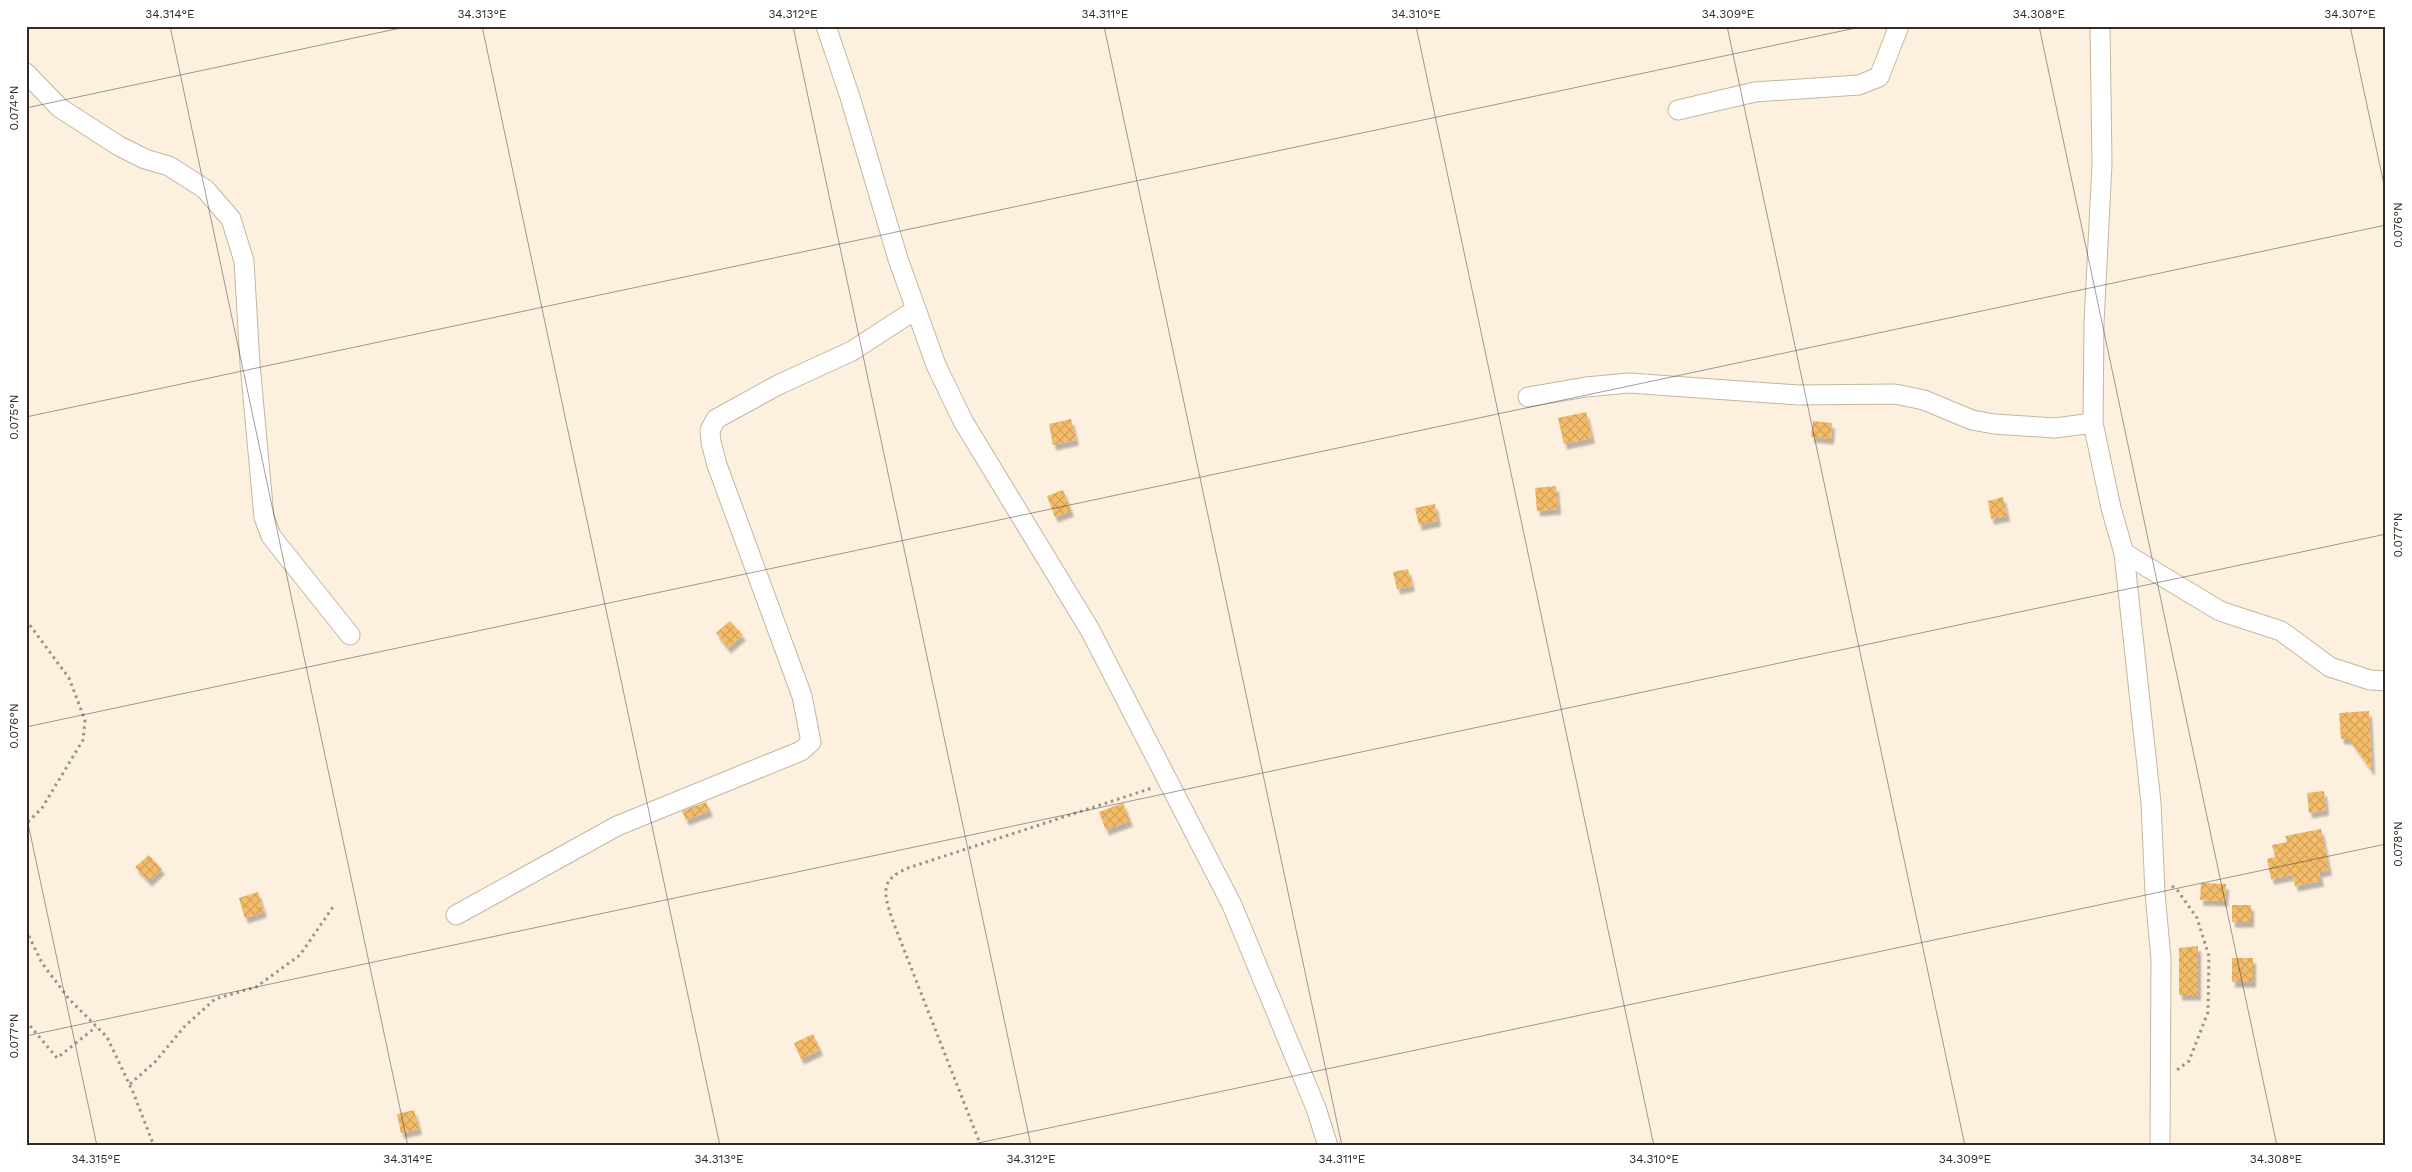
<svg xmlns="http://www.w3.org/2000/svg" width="2412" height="1172" font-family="'Work Sans',sans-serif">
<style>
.building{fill:url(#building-cross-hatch);filter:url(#shadow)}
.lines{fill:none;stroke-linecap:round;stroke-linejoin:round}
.minor-casing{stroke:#c4b6a1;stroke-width:21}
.path{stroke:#9b9185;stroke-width:3;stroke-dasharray:2.5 4;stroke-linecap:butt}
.minor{stroke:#fff;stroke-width:19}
.ticks{fill:none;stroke:#312b23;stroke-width:1;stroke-opacity:0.45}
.neatline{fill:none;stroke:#312b23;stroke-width:2}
.ticks-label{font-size:12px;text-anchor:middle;fill:#312b23}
</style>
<defs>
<pattern id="building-cross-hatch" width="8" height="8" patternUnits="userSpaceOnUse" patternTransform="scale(1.25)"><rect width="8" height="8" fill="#f4bc68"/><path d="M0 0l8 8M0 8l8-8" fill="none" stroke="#d2a25a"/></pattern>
<filter id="shadow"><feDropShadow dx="3" dy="5.5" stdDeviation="1" flood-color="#0004"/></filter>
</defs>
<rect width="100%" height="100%" fill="#fdf0df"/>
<!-- building -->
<path class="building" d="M1586 412 1592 438 1564 444 1558 418Z
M1071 419 1076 440 1053 445 1049 424Z
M1813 421 1832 423 1831 439 1811 437Z
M1556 486 1558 509 1537 511 1535 488Z
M1063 490 1071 511 1055 517 1047 496Z
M2003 497 2007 516 1991 519 1988 501Z
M1435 504 1438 521 1419 525 1415 508Z
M1408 569 1412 586 1397 589 1393 572Z
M730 621 743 635 728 648 716 633Z
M2369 711 2372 771 2349 739H2341L2339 713Z
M2324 791 2326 810 2309 813 2307 793Z
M706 802 710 811 686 820 682 811Z
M1123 803 1130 821 1106 830 1099 812Z
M2321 829 2329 870 2319 872 2321 881 2295 886 2293 875 2271 879 2267 859 2275 857 2272 845 2287 842 2285 836Z
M149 855 162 869 149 881 135 867Z
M2201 883 2226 884 2225 901 2200 900Z
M258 892 264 912 245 918 239 898Z
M2232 905H2251V922H2232Z
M2198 946V995H2179V948Z
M2232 958H2253V982H2232Z
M813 1034 820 1050 801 1059 794 1043Z
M414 1110 419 1129 401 1133 397 1114Z"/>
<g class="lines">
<defs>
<path id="minor" d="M826 26 850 97 898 259 936 365 963 421 1090 630 1232 905 1316 1108 1328 1146
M2100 26 2102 164 2094 323 2093 423 2111 508 2124 553 2151 803 2155 893 2161 959 2160 1146
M26 73 60 108 119 146 145 159 169 166 205 189 231 219 244 261 250 364 264 517 271 536 350 635
M1678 110 1755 92 1859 85 1879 77 1899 26
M1528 397 1586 387 1629 383 1798 395 1895 394 1924 400 1972 420 1994 424 2055 428 2093 423
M2124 553 2220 611 2281 631 2330 667 2370 680 2386 681
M456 915 617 826 801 751 811 742 802 696 717 465 711 442 710 430 716 419 778 385 852 351 915 310"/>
</defs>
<!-- minor casing -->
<use href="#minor" class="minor-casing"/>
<!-- path -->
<path class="path" d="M26 620 69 678 85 720 83 740 42 808 26 824
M2172 886 2178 891 2197 918 2209 956 2208 1012 2189 1061 2177 1070
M26 930 42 963 69 999 107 1037 133 1092 154 1146
M26 1021 57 1058 96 1027
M130 1084 155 1062 185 1026 215 999 256 987 300 955 333 907
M981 1146 892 919C884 893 879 880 908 868L1152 788"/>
<!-- minor -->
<use href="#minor" class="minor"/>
</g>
<!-- ticks -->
<path class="ticks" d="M170 26 408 1146M482 26 720 1146M793 26 1031 1146M1104 26 1342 1146M1416 26 1654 1146M1727 26 1965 1146M2039 26 2277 1146M2350 26 2386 194M26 108 410 26M26 417 1865 26M26 727 2386 225M26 814 97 1146M26 1036 2386 534M964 1146 2386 844"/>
<!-- border -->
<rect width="2412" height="1172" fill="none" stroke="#ffffff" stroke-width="55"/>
<rect x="28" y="28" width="2356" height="1116" class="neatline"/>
<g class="ticks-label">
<text x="170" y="18">34.314°E</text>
<text x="482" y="18">34.313°E</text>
<text x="793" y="18">34.312°E</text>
<text x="1105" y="18">34.311°E</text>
<text x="1416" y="18">34.310°E</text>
<text x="1728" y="18">34.309°E</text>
<text x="2039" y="18">34.308°E</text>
<text x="2350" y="18">34.307°E</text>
<text transform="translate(14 108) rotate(-90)" y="4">0.074°N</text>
<text transform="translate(2398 225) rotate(-90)" y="4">0.076°N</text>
<text transform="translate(14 417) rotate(-90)" y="4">0.075°N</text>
<text transform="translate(2398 535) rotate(-90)" y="4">0.077°N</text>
<text transform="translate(14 726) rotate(-90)" y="4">0.076°N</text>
<text transform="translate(2398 844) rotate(-90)" y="4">0.078°N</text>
<text transform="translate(14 1036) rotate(-90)" y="4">0.077°N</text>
<text x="96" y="1163">34.315°E</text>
<text x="408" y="1163">34.314°E</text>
<text x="719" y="1163">34.313°E</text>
<text x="1031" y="1163">34.312°E</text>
<text x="1342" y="1163">34.311°E</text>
<text x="1654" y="1163">34.310°E</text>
<text x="1965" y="1163">34.309°E</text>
<text x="2276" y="1163">34.308°E</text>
</g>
</svg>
